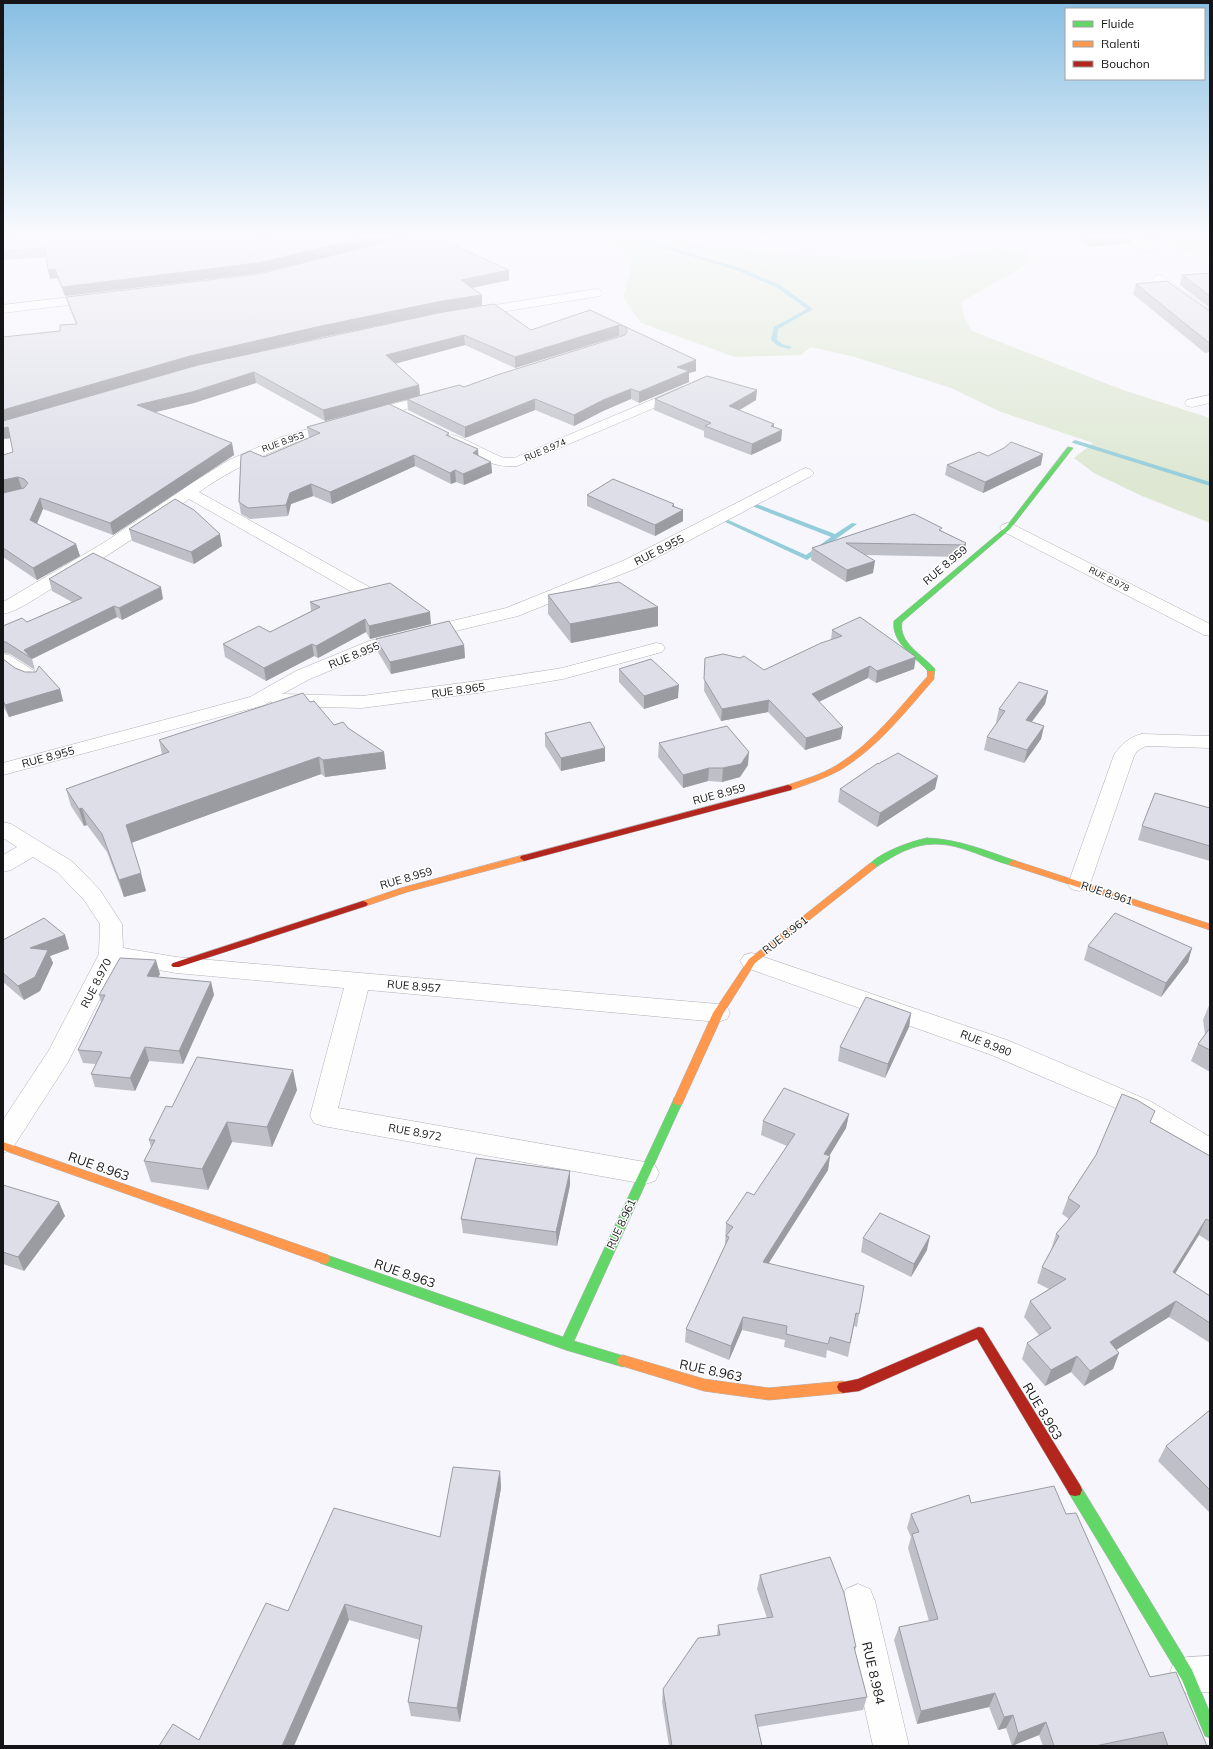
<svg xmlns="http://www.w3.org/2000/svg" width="1213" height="1749" font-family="Mulish,sans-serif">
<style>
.green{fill:#dde7d2}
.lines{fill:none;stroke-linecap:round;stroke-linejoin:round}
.stream{fill:#94cdda;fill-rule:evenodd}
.street-casing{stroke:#b1b1b6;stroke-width:1}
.fast-casing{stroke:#b1b1b6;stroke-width:1}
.slow-casing{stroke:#b1b1b6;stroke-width:1}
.jam-casing{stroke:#b1b1b6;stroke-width:1}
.street{fill:#fefeff;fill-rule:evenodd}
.fast{fill:#63d668;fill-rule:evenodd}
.slow{fill:#ff974d;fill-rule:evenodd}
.jam{fill:#b3261e;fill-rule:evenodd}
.wall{fill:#bfbfc8;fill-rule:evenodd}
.shaded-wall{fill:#9b9ba2}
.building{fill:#dedee8;stroke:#9b9ba2}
.labels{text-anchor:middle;stroke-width:3;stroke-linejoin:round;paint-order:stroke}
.far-street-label{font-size:9px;fill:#151518;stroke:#fff}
.street-label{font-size:11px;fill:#151518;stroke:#fff}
.near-street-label{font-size:13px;fill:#151518;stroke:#fff}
</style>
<rect width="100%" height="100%" fill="#f6f6fc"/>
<!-- green -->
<path class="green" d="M592 236H619L801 255 929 260 998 249 1025 252 1031 262 961 302 964 316 972 331 1123 390 1210 418V523L1142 496 1094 473 1074 458 1093 443 1001 412 951 388 855 357 811 347 801 355 735 357 641 323 623 297 629 276 632 254 606 241Z
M1177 236H1210V255L1180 251 1172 246 1174 237Z"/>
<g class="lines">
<!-- stream -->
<path class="stream" d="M624 236H631L740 268 780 285 813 309 778 329 777 340 782 344 792 347 789 349 778 346 771 340 774 327 807 309 776 287 736 270Z
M1075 440 1210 482V486L1073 443 1072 442Z
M754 503 835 534 852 523 857 524 807 560 721 520 726 519 806 555 831 537 752 506V504Z"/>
<defs>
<path id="street" d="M1122 236H1135L1156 249 1154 251H1146Z
M1159 275 1163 276 1210 310V320L1206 319 1155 282 1153 279 1155 276Z
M596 289 600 290 602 293 600 296 470 317 466 316 464 313 466 310 470 309Z
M97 294 101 295 103 298 101 301 3 313V305Z
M682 387 687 388 689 391 687 394 517 466C492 469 469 453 447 442L445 439 447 436 452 435 457 436 501 457 506 458H514Z
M436 393 441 394 443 397 441 400 367 419 362 418 360 415 362 412Z
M1210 395V403L1192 407 1187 406 1185 403 1187 400Z
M336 420 341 421 343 424 341 427C290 443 243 461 199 492L371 588 374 592 371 596 365 597 359 596 189 499C145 532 99 562 51 589 36 598 20 610 3 614V602L105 542 195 481 229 460 279 438Z
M806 468 811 470 814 473 811 476 637 568 518 616 381 649 310 679 282 694 362 696 485 680 562 668 656 643 662 644 665 648 662 652 563 679 485 692 362 708 280 706 273 704 271 701 264 705 3 775V763L250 697 296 671 369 641 506 608 625 560 801 470Z
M1008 523 1014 525 1210 624V636L1204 635 1002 531 1000 528 1002 525Z
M3 654 9 655 39 674 41 678 39 682C25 685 14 675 3 667Z
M1142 734 1210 736V748L1146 746 1137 751 1134 756 1090 884 1087 889 1079 891 1071 889 1068 884 1114 755C1122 744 1129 737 1142 734Z
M3 822 11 824 73 862 100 890 122 924 123 948 176 957 718 1004 727 1007 730 1013 727 1019 718 1022 368 990 338 1108 645 1162 655 1165 659 1173 655 1181 645 1184 323 1126 314 1123 310 1116 344 988 176 973 118 963 68 1062 12 1149 3 1153V1120L49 1050 99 954 100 924 84 900 57 872 33 857 11 870 3 872V855L17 847 3 838Z
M752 953 1007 1040 1150 1101 1210 1137V1161L1201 1158 1132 1115 989 1054 744 967 740 961 744 955Z
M858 1584 870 1589 875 1601 909 1746H873L841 1601 846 1589Z
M1210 1656V1692L1187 1693 1174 1688 1169 1675 1174 1662 1187 1657Z"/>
<path id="fast" d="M1068 447 1073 448 1010 529 902 622C898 643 923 655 935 669L934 675H928L927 670C914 656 891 642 894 621L1006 527Z
M927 838C958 839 987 851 1016 861L1017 863 1013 866C969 854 942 830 896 855 889 859 882 863 875 868H869L868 866C878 853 911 841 927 838Z
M678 1097 682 1098 683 1101 574 1341 627 1357 629 1361 627 1365 623 1367 566 1350 320 1263 318 1259 320 1255 324 1254 563 1337 673 1101 674 1098Z
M1075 1484 1080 1485 1192 1670 1210 1713V1738L1205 1736 1182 1680 1070 1495 1068 1490 1070 1485Z"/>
<path id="slow" d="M928 671H934V679C906 711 879 746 842 769 826 778 808 784 791 790H785L784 788 785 786C802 780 821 775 837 765 873 743 899 708 927 677Z
M524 855 528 858 527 860 407 892 363 907 358 904 360 902 401 888Z
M1013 860 1210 924V930L1010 865 1009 863Z
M872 863 875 864 876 866 875 868 755 963 723 1014 682 1104 678 1105 674 1104 673 1101 713 1013 749 959 869 864Z
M3 1142 328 1255 330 1259 328 1263 324 1264 3 1150Z
M623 1355 704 1379 769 1388 843 1381 847 1383 849 1387 847 1391 843 1393 769 1400 704 1391 619 1365 617 1361 619 1357Z"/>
<path id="jam" d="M788 785 791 786 792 788 791 790 524 861 520 858 521 856Z
M363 901 366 902 368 904 366 906 179 967H173L171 965 173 963Z
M979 1327 983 1328 1080 1485 1082 1490 1080 1495 1075 1496 1070 1495 977 1339 859 1391 843 1393 839 1391 837 1387 839 1383 858 1379Z"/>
</defs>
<!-- street casing -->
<use href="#street" class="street-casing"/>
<!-- fast casing -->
<use href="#fast" class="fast-casing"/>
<!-- slow casing -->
<use href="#slow" class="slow-casing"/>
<!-- jam casing -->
<use href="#jam" class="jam-casing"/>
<!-- street -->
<use href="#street" class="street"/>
<!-- fast -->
<use href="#fast" class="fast"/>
<!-- slow -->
<use href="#slow" class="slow"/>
<!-- jam -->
<use href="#jam" class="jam"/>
</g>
<!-- wall -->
<path class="wall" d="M3 236H257L261 239 275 236H433L509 270V280L472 288 482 295V305L443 312 323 337 212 362 443 312 494 304 531 330 590 310 696 360V371L689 373V382L639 403 631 399 603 411 574 426 535 410 465 438 408 410 407 399 459 385 464 387 497 375 621 336H619L515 368 465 345 395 363 419 385 420 396 389 404 449 433V437L478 449V456L491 462 492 473 464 485 456 482 451 484 415 466 332 504 313 496 291 504 288 516 250 519 241 514 239 502 241 455 250 451 264 457 309 438 307 427 388 404 325 421 256 383 194 403 155 412 232 443 234 455 113 535 43 509 37 524 76 544 80 556 37 580 3 557V493L16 490 3 493V455L13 452 10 438 3 439V337L60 331V325L76 324 69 307 66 297 259 274 362 248 260 273 65 296 57 278 50 279 46 257 3 260ZM195 366 136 383 192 367Z
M1075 236H1131L1130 243 1089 247Z
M1138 236H1159V238L1145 240Z
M1210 273V308L1180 285 1182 275Z
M1136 284 1210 310V352L1205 353 1133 294Z
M655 399 756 400 739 410 774 424V427L782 430 781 441 751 455 704 437V431L654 410Z
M988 456 1041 465 983 493 945 475 947 465Z
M587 495 674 504V506L683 510V521L655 536 587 506Z
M914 514 942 531 966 543 964 555 962 557 865 555 873 573 846 582 811 560 812 548Z
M129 529 222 546 194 564 132 541Z
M49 579 163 599 122 620 117 617 32 659 35 670 10 654 3 653V626L27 622 72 602 52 591Z
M548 595 658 607V626L571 643 548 614Z
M310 602 431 624 370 639 366 632 318 658 314 656 266 681 225 657 223 644 270 632 311 611Z
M832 630 914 669 876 683 868 678 819 702 841 739 805 750 768 712 721 721 704 691 705 658 764 670 831 640Z
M376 639 464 645 465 658 391 674 378 652Z
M3 659 15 668 60 689 63 701 9 717 4 708H3Z
M619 669 678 698 644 709 619 682Z
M1048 691 1045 704 1032 722 1044 726 1041 739 1024 763 984 750 987 737 997 722H996L999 709Z
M310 702 334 725 348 728 384 752 386 769 325 777 321 774 131 843 146 891 124 897 107 852 87 825 84 826 71 806 66 789 162 754 159 740Z
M545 733 605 761 561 771 545 746Z
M659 743 748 765 740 777 722 782 708 781 683 788 658 757Z
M878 764 935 789 877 827 838 802 840 789Z
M1210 808V861L1138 840 1142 826Z
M65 935 69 949 50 956 53 963 40 991 24 1000 3 982V940Z
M1088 946 1192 948 1188 962 1161 997 1084 960Z
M160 974 158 977 211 982 214 995 183 1064 149 1061 135 1091 95 1087 91 1074 96 1064 83 1063 78 1050 101 1002 99 995Z
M1210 1003V1072L1191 1061 1198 1044 1205 1034 1203 1020Z
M911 1013 909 1027 885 1078 838 1061 840 1047Z
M297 1090 272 1147 232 1142 208 1190 151 1182 144 1161 151 1147 149 1140 172 1107Z
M849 1114 846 1128 829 1156H830L828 1170 769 1263 859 1314 857 1327 854 1326 848 1357 827 1350 826 1358 784 1347 785 1340 742 1330 729 1360 685 1342 686 1329 725 1245 726 1223 754 1195 787 1146 761 1135 763 1121Z
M1151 1122 1210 1156V1242L1199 1235 1175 1274 1210 1296V1343L1169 1317 1116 1350 1119 1353 1113 1369 1084 1386 1071 1372 1045 1386 1022 1359 1027 1343 1039 1335 1024 1317 1030 1301 1049 1289 1037 1283 1042 1267 1051 1250 1056 1234 1069 1219 1062 1214 1068 1198 1096 1155Z
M570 1171V1185L557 1246 463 1233 461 1219Z
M3 1185 65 1216 24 1271 3 1264Z
M863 1238 927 1250 911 1277 861 1252Z
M1210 1410V1513L1158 1461 1166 1446Z
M500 1471 501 1488 460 1722 411 1716 408 1702 420 1640 349 1620 199 1740 288 1611 440 1537Z
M971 1503 1066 1514 1150 1677 1207 1746H1155L1154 1745 1151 1746H1043L1039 1735 1012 1746 1006 1728 998 1730 989 1707 917 1724 894 1640 899 1627 929 1621 908 1548 911 1537 907 1528 911 1514Z
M760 1575 856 1647 855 1651 867 1697 863 1710 758 1727 762 1746H669L662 1702 663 1689 717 1636 718 1625 767 1618 757 1589Z"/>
<!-- shaded-wall -->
<path class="shaded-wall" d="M373 236H411L260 273 65 296 62 287Z
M1131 236 1130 243 1089 247 1091 240Z
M1146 236H1159V238L1145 240Z
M55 269 57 278 50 279 48 270Z
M509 270V280L462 290 461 280Z
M482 295V305L443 312 323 337 192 367 3 421V410L190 356 321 326 442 301Z
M619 325V336L515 368V357Z
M464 335 465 345 387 366 386 355Z
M696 360V371L689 373V382L639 403V392L677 367Z
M254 372 256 383 194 403 139 416 137 405Z
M419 385 420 396 325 421 323 410Z
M631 389V399L603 411 574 426V415L603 400Z
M757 390 756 400 728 417 729 406Z
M535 399V410L465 438V427Z
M774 424 773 434 782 430 781 441 751 455 752 444 771 426Z
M8 427 11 438 3 439V428Z
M232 443 234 455 113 535 110 523Z
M478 449 479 461 473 453Z
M1043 454 1041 465 983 493 985 482Z
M414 455 415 466 332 504 330 492Z
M491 462 492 473 464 485 463 474Z
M455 470 456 482 451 484 450 473Z
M18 477 22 489 3 493V480Z
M311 484 313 496 291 504 288 516 286 505 290 493Z
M40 498 43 509 33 532 30 520Z
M674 504V515L683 510V521L655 536V525Z
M220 534 222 546 194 564 191 552Z
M966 543 964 555 962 557 964 545Z
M76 544 80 556 37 580 33 568Z
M875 561 873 573 846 582 847 570Z
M161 587 163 599 122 620 119 608Z
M114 606 117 617 32 659 31 658 24 650Z
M658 607V626L571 643 570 624Z
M430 612 431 624 370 639 369 626Z
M365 619 366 632 318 658 316 646Z
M312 644 314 656 266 681 264 668Z
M464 645 465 658 391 674 390 662Z
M916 657 914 669 876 683 877 671Z
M870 666 868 678 810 706 812 694Z
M679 685 678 698 644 709V696Z
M60 689 63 701 9 717 5 705Z
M1048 691 1045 704 1023 733 1026 720Z
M769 700 768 712 721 721 722 709Z
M1044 726 1041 739 1024 763 1027 750Z
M843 727 841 739 805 750 806 738Z
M605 748V761L561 771V758Z
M384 752 386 769 325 777 323 760Z
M749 752 748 765 740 777 722 782 723 768Z
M319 757 321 774 131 843 126 825Z
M709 768 708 781 683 788V775Z
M938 776 935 789 877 827 880 813Z
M82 808 87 825 84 826 79 809Z
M141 873 146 891 124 897 119 880Z
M65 935 69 949 50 956 53 963 40 991 24 1000 18 986 30 948Z
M1192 948 1188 962 1161 997 1166 983Z
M156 960 160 974 151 990 147 976Z
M211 982 214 995 183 1064 179 1051Z
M911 1013 909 1027 885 1078 888 1064Z
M145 1047 149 1061 135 1091 130 1078Z
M293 1070 297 1090 272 1147 267 1127Z
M849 1114 846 1128 822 1168 824 1154Z
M227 1122 232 1142 208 1190 202 1169Z
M830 1156 828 1170 761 1275 763 1262Z
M570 1171V1185L557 1246 556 1232Z
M59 1202 65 1216 24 1271 18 1257Z
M1206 1219 1199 1235 1166 1288 1173 1272Z
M930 1236 927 1250 911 1277 914 1264Z
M1176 1301 1169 1317 1103 1358 1110 1342Z
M743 1317 742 1330 729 1360 731 1346Z
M1119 1353 1113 1369 1084 1386 1090 1371Z
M1077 1356 1071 1372 1045 1386 1051 1370Z
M500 1471 501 1488 460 1722 457 1708Z
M345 1604 349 1620 294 1746H282Z
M995 1693 989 1707 917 1724 921 1711Z
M1013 1715 1006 1728 998 1730 1004 1717Z
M1046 1722 1039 1735 1012 1746 1018 1733Z"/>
<!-- building -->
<path class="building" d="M17 236H257L261 239 275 236H373L258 263 62 287 55 269 48 270 45 248 3 251V237Z
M409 236H433L509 270 461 280 482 295 442 301 321 326 190 356 3 410V337L60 331V325L77 324 66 297 259 274Z
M1085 236H1131L1091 240Z
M1210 273V296L1182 275Z
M1167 281 1208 310H1210V342H1208L1136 284Z
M494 304 531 330 590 310 696 360 677 367 689 371 639 392 631 389 603 400 574 415 535 399 465 427 407 399 459 385 464 387 497 375 625 335 627 331 626 327 619 325 515 357 464 335 386 355 419 385 323 410 254 372 192 392 137 405 232 443 110 523 40 498 30 520 76 544 33 568 3 548V493L24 488 28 483 24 479 18 477 3 480V455L13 452 8 427 3 428V421L198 365 443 312Z
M707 376 757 390 729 406 774 424 771 426 782 430 752 444 705 426 711 423 655 399Z
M389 404 449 433 446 435 478 449 473 453 491 462 463 474 455 470 450 473 414 455 330 492 311 484 290 493 286 505 248 508 239 502 241 455 250 451 264 457 320 433 307 427Z
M1011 442 1043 454 985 482 947 465 979 452 988 456 1004 448Z
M613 479 674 504 672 506 683 510 655 525 587 495Z
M175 499 194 510 220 534 191 552 129 529Z
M914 514 942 528 939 530 966 543 964 545 846 543 875 561 847 570 812 548Z
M93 553 161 587 119 608 114 606 24 650 31 658 6 642H3V626L22 618 27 622 82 598 49 579Z
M619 582 658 607 570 624 548 595Z
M390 583 430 612 369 626 365 619 316 646 312 644 264 668 223 644 259 626 270 632 320 607 310 602Z
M860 617 916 657 877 671 870 666 812 694 843 727 806 738 769 700 722 709 704 679 705 658 723 654 740 658 744 656 764 670 821 643 842 636 832 630Z
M449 621 464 645 390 662 376 639Z
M3 659 15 668 25 672H36L39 666 60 689 5 705 3 700Z
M651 659 679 685 644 696 619 669Z
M1019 682 1048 691 1026 720 1044 726 1027 750 987 737 1005 711 999 709Z
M303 693 310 702 314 701 334 725 343 722 348 728 384 752 323 760 319 757 126 825 141 873 119 880 102 834 82 808 79 809 66 789 169 752 159 740Z
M590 722 605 748 561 758 545 733Z
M727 726 749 752 741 764 723 768H709L683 775 659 743Z
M898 753 938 776 880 813 840 789 878 763V764Z
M1155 793 1210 808V846L1142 826Z
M1115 913 1192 948 1166 983 1088 946Z
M44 918 65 935 30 948 48 950 35 977 18 986 3 973V940Z
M120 958 156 960 147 976 211 982 179 1051 145 1047 130 1078 91 1074 102 1052 78 1050 105 995H99Z
M866 997 911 1013 888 1064 840 1047Z
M1210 1028V1050L1198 1044Z
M197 1057 293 1070 267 1127 227 1122 202 1169 144 1161 155 1140H149L166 1106 172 1107Z
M784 1088 849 1114 824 1154 830 1156 763 1262 864 1286 859 1314 856 1313 850 1343 830 1337 828 1344 786 1334 787 1326 743 1317 731 1346 686 1329 729 1237 726 1236 733 1227 726 1223 747 1192 754 1195 795 1134 763 1121Z
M1122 1094 1137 1100 1155 1111 1150 1122 1210 1156V1221L1206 1219 1173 1272 1210 1296V1323L1176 1301 1110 1342 1119 1353 1090 1371 1077 1356 1051 1370 1027 1343 1051 1328 1030 1301 1066 1279 1042 1267 1059 1236 1056 1234 1080 1206 1068 1198 1096 1155Z
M476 1158 570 1171 556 1232 461 1219Z
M3 1185 59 1202 18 1257 3 1252Z
M880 1213 930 1236 914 1264 863 1238Z
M1210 1410V1490L1166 1446Z
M453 1467 500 1471 457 1708 408 1702 422 1626 345 1604 282 1746H159L173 1724 199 1740 266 1603 288 1611 334 1508 440 1537Z
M1054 1486 1066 1514 1076 1513 1150 1677 1176 1672 1207 1746H1168L1163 1732 1095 1746H1054L1046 1722 1018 1733 1013 1715 1004 1717 995 1693 921 1711 899 1627 938 1619 912 1534 919 1532 911 1514 969 1495 971 1503Z
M830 1557 844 1593 856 1647H854L867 1697 755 1715 762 1746H672L663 1689 698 1638 720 1635 718 1625 773 1617 760 1575Z"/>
<!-- sky -->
<linearGradient id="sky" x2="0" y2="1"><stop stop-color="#86bee2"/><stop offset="0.49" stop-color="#fbfbfe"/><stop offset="1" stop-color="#fbfbfe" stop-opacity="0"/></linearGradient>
<rect width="1213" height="481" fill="url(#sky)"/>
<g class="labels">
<!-- far-street labels -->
<g class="far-street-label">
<text transform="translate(283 442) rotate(-20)" y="3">RUE 8.953</text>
<text transform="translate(545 450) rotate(-23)" y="3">RUE 8.974</text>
<text transform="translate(1109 579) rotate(27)" y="3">RUE 8.978</text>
</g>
<!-- street labels -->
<g class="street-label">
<text transform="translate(659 550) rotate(-27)" y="4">RUE 8.955</text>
<text transform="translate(945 565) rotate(-40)" y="4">RUE 8.959</text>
<text transform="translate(354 655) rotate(-22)" y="4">RUE 8.955</text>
<text transform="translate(458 690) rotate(-8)" y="4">RUE 8.965</text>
<text transform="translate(48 757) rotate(-15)" y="4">RUE 8.955</text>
<text transform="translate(719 794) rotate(-15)" y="4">RUE 8.959</text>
<text transform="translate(406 878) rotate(-16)" y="4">RUE 8.959</text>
<text transform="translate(1107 893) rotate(18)" y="4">RUE 8.961</text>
<text transform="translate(785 935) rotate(-38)" y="4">RUE 8.961</text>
<text transform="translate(96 983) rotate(-63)" y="4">RUE 8.970</text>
<text transform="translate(414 986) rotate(5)" y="4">RUE 8.957</text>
<text transform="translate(986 1043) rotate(21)" y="4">RUE 8.980</text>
<text transform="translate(415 1132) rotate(10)" y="4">RUE 8.972</text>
<text transform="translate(621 1224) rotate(-65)" y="4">RUE 8.961</text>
</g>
<!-- near-street labels -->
<g class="near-street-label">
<text transform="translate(99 1166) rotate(19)" y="5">RUE 8.963</text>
<text transform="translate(405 1273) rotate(19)" y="5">RUE 8.963</text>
<text transform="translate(711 1370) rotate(12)" y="5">RUE 8.963</text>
<text transform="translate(1043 1411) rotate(59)" y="5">RUE 8.963</text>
<text transform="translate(874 1673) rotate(77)" y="5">RUE 8.984</text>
</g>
</g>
<!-- border -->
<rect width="1213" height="1749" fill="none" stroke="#151518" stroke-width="8"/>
<!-- legend -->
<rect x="1065" y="8" width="140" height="72" fill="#ffffff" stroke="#a1a1a3"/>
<rect x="1073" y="21" width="20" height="6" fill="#63d668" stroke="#a1a1a3"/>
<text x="1101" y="28" font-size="12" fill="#151518">Fluide</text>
<rect x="1073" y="41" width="20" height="6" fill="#ff974d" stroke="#a1a1a3"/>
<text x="1101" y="48" font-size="12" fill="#151518">Ralenti</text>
<rect x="1073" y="61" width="20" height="6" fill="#b3261e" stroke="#a1a1a3"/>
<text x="1101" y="68" font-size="12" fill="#151518">Bouchon</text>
</svg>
